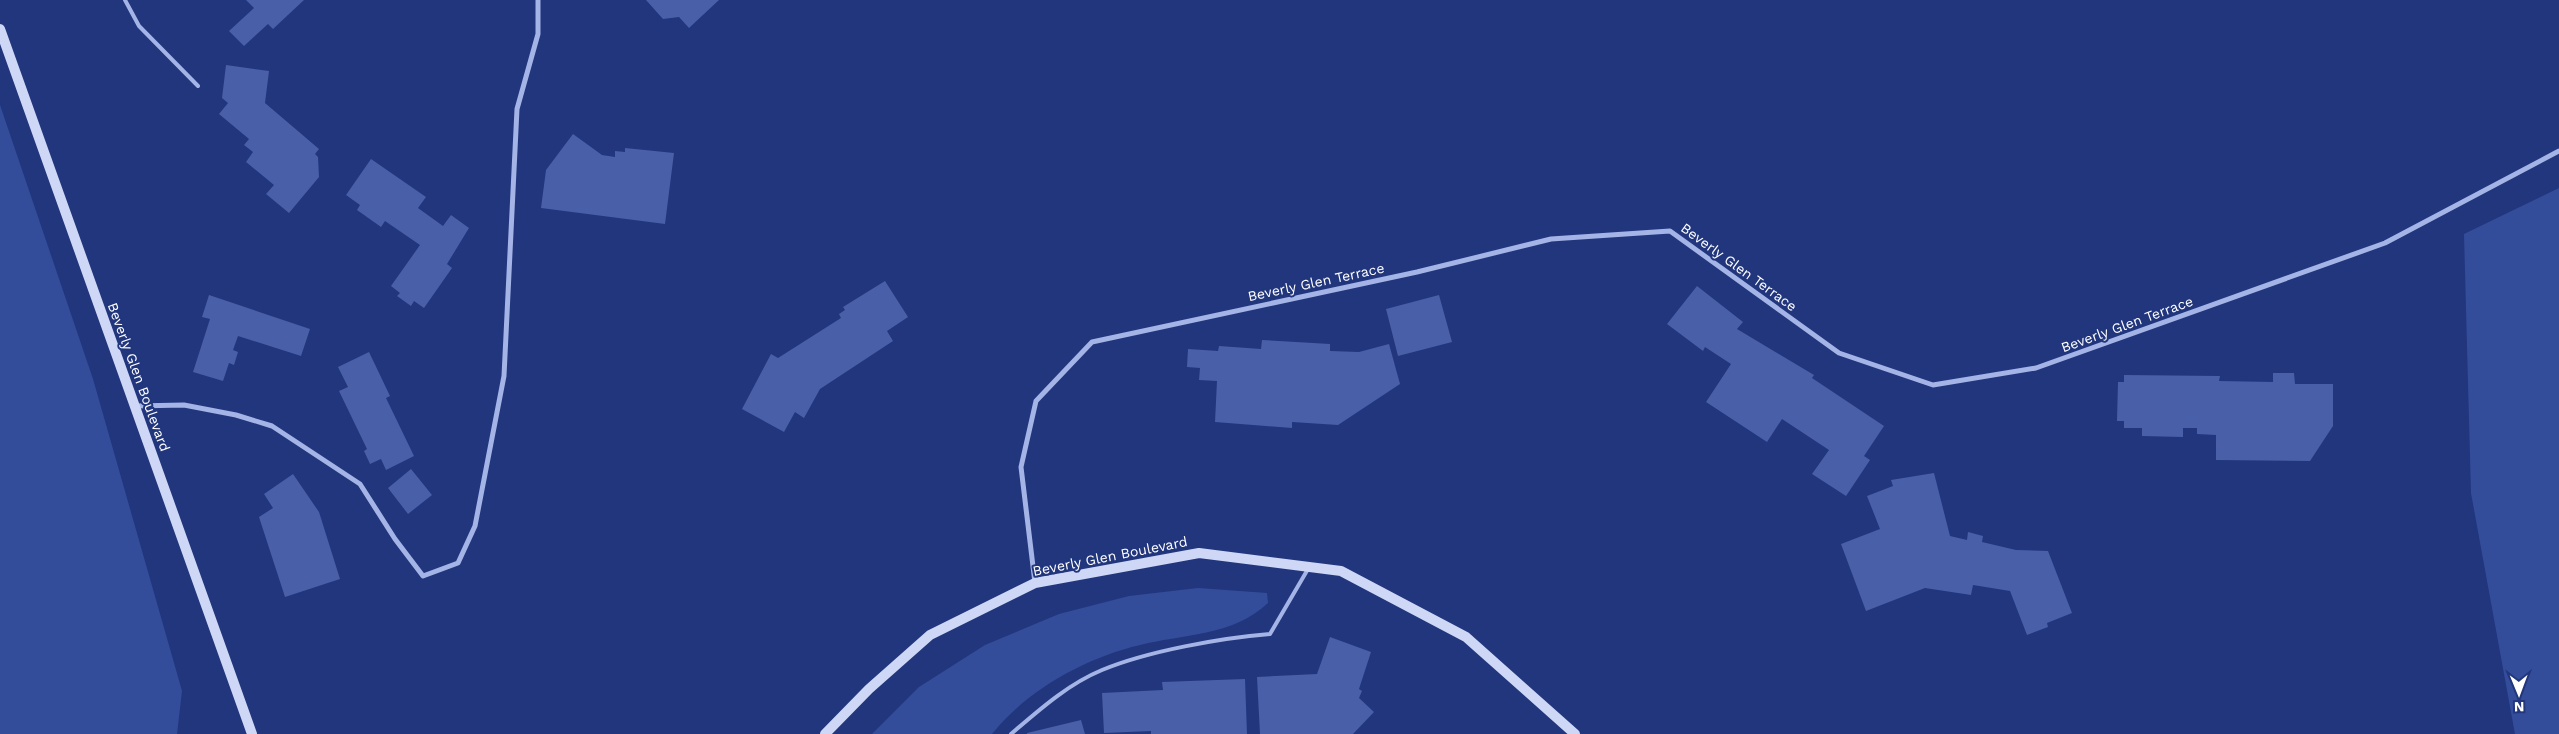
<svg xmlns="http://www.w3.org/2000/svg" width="2559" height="734" font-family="'Work Sans',sans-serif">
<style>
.green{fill:#344d9b}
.building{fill:#495fa7}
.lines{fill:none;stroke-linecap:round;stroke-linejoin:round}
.service{stroke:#a4b4e7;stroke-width:4}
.minor{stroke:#a4b4e7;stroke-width:5}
.secondary{stroke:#ced7f5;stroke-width:10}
.labels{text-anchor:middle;stroke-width:4;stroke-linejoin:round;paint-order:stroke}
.street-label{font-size:14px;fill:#fff;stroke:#21367d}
</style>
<rect width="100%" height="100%" fill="#21367d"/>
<!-- green -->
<path class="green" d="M0 105 93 379 182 691 177 734H0Z
M2559 188V734H2515L2471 493 2464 234Z
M1198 588 1267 593 1268 603C1233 636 1184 634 1140 645 1085 658 1027 690 992 734H872L919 687 985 645 1059 614 1129 596Z"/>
<!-- building -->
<path class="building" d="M246 0H304L273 29 268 24 244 46 229 31 254 8Z
M646 0H719L689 28 679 17 663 19Z
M226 65 269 71 265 103 319 149 315 154 318 157 319 177 289 213 266 194 274 185 246 162 253 152 244 145 249 139 219 114 228 103 222 98Z
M573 134 602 155 615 157V151L625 152V148L674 153 665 224 541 208 546 170Z
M371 159 426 197 418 208 443 226 451 215 469 228 447 264 452 268 424 308 414 301 411 306 397 296 400 293 391 286 420 245 385 221 381 227 357 210 360 205 346 195Z
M885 281 908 317 887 331 893 341 820 389 804 418 795 412 784 432 742 409 771 354 778 358 841 318 839 314 845 310 843 307Z
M1697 286 1743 322 1737 329 1814 375 1812 378 1884 426 1864 456 1870 460 1846 496 1812 474 1829 450 1782 419 1767 442 1706 402 1731 364 1705 347 1703 351 1667 324Z
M209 295 310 329 301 356 238 336 233 350 238 352 234 365 229 363 223 381 193 372 210 319 202 317Z
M1439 295 1452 342 1398 356 1386 309Z
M1262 340 1330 344V351L1359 352 1389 344 1400 384 1338 425 1292 422V428L1215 422 1217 381 1199 380 1200 368 1187 367 1188 349 1218 351 1219 346 1261 349Z
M369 352 390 396 386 398 414 456 386 470 381 459 370 464 364 451 367 449 339 391 348 387 338 367Z
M2273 373H2294L2295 384H2333V426L2310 461 2216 460V435L2197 434V428H2183V437L2142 436V428H2124V421H2117L2118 382H2124V375L2220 376 2219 381 2273 382Z
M411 469 432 495 408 514 388 488Z
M1934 473 1950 536 1967 540 1968 532 1983 536 1982 542 2016 550 2048 551 2072 613 2047 623 2048 627 2027 635 2010 591 1973 585 1971 595 1925 588 1866 611 1841 544 1880 529 1867 496 1893 486 1891 480Z
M293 474 319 512 340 579 285 597 259 517 273 508 264 494Z
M1330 637 1371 652 1359 689 1362 691 1359 698 1374 712 1353 734H1260L1257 677 1317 674Z
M1245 679 1247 734H1151V731L1104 733 1102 693 1163 690 1162 682Z
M1081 720 1085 734H1027V733Z"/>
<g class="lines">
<!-- service -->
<path class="service" d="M125 0 139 26 198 86
M1011 734C1039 710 1068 684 1102 670 1148 651 1221 638 1270 634L1308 569"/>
<!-- minor -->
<path class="minor" d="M135 406 184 405 236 415 272 426 360 484 395 539 423 576 458 563 475 526 504 376 517 109 538 34V0
M1035 583 1021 467 1036 401 1092 342 1417 272 1551 239 1670 231 1839 353 1933 385 2036 368 2385 243 2559 151"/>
<!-- secondary -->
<path class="secondary" d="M0 29 252 734
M825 734 869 689 930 635 1035 583 1199 553 1341 571 1466 637 1575 734"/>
</g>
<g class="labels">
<!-- street labels -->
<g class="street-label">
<text transform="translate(1739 267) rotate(36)" y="5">Beverly Glen Terrace</text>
<text transform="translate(1316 282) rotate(-12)" y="5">Beverly Glen Terrace</text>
<text transform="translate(2127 324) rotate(-20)" y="5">Beverly Glen Terrace</text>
<text transform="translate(139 377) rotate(70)" y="5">Beverly Glen Boulevard</text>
<text transform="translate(1110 556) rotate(-11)" y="5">Beverly Glen Boulevard</text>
</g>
</g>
<!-- north arrow -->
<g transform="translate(2519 694) rotate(179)" stroke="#21367d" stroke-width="4" paint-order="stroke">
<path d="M0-4L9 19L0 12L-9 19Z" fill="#ffffff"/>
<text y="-8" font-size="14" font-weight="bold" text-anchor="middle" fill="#ffffff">N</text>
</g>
</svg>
